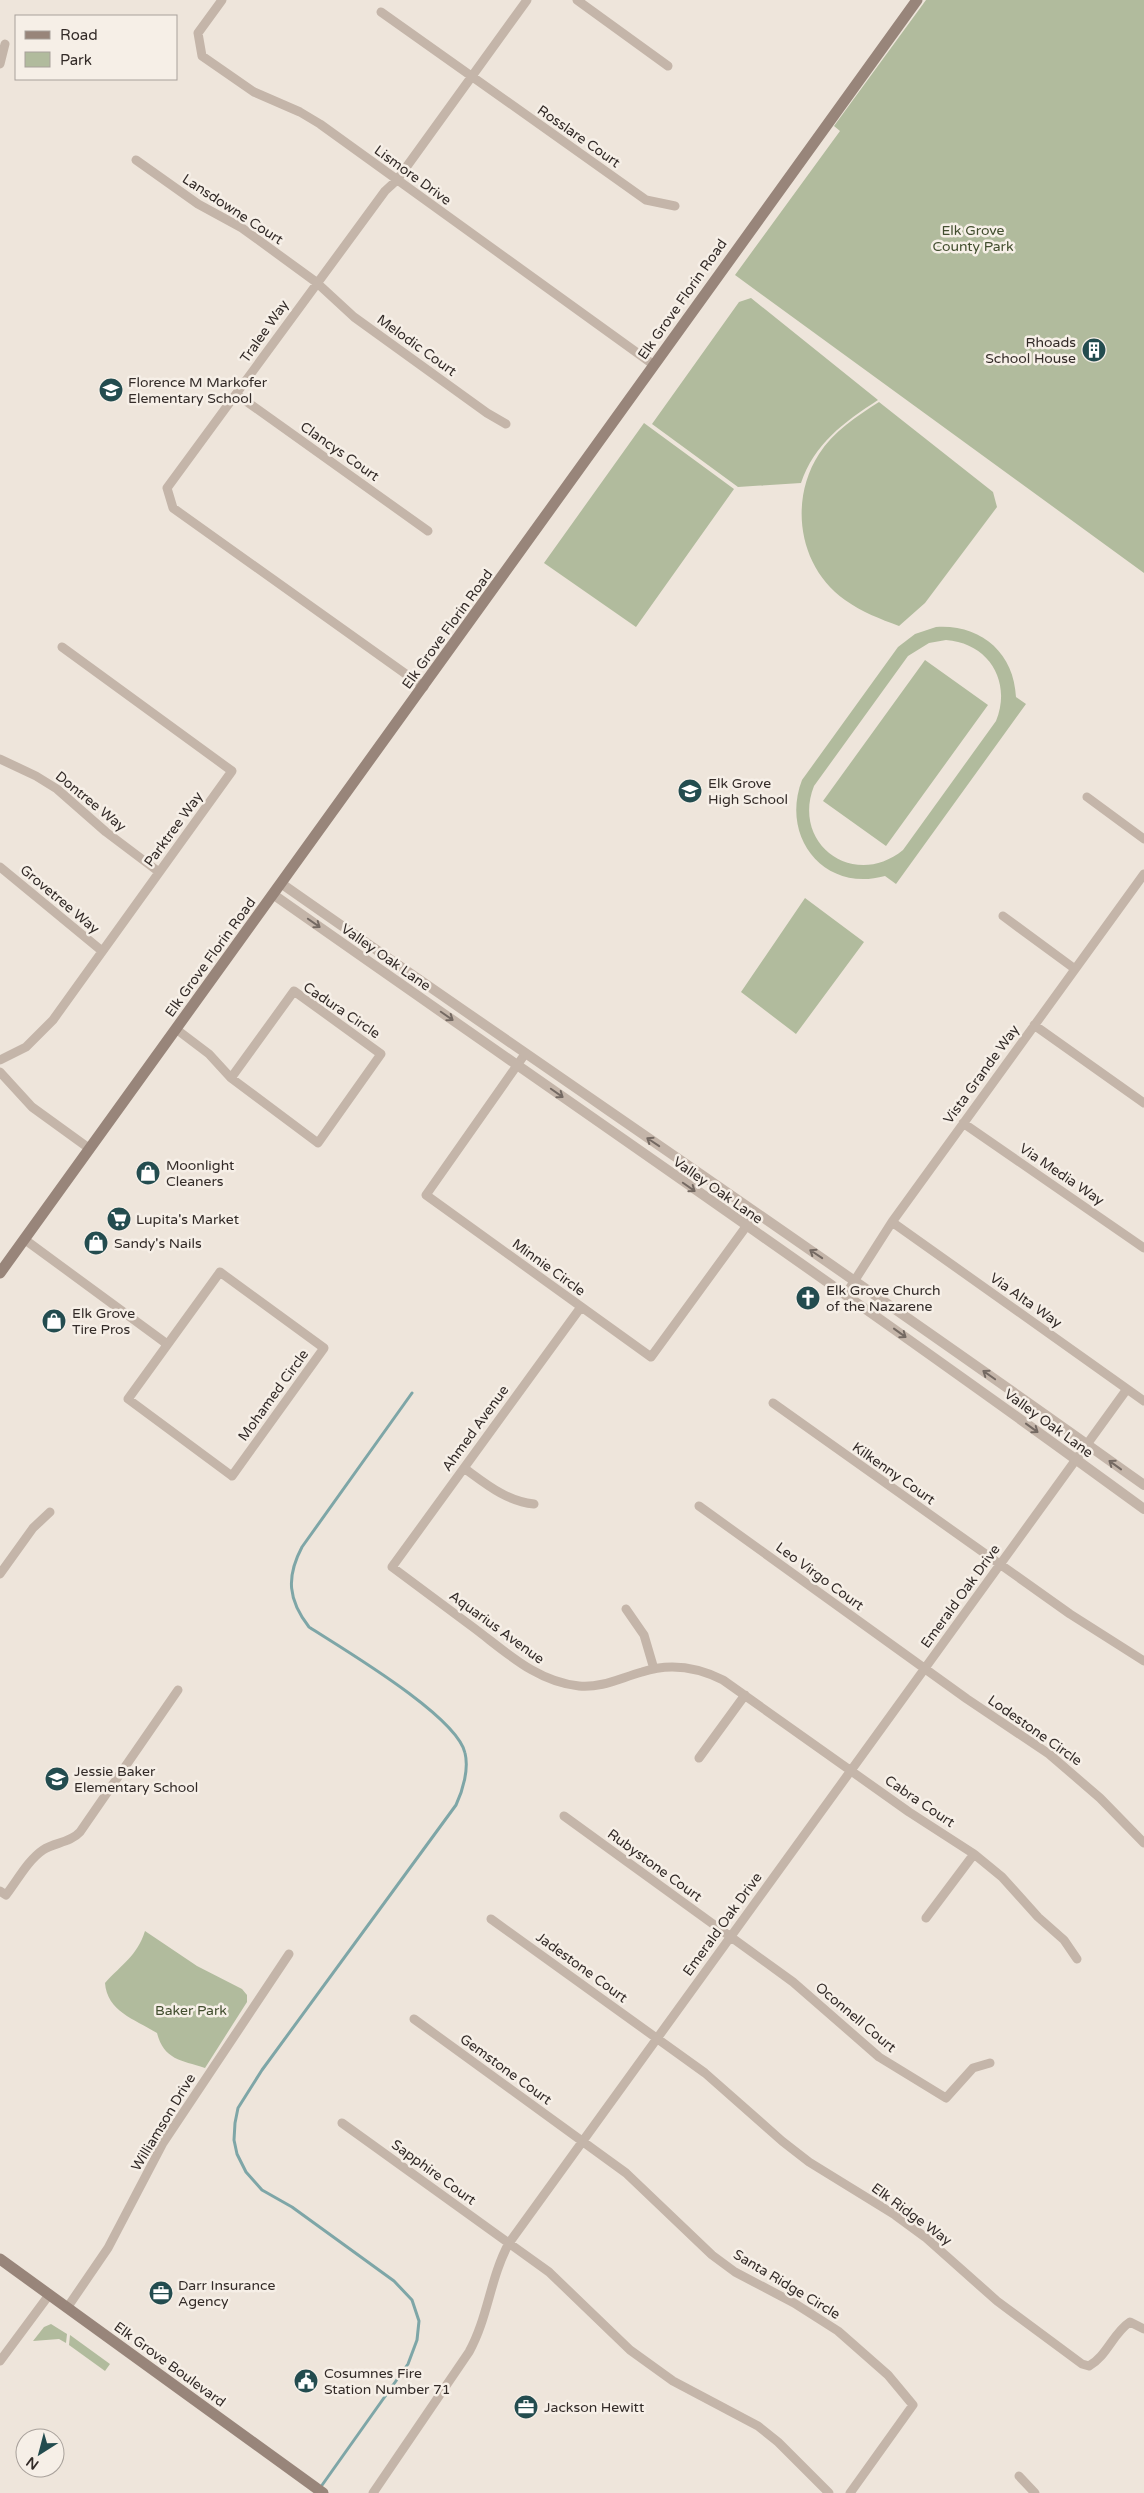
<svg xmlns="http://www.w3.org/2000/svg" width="1144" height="2493" font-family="'Varela Round',sans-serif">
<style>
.green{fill:#b1bb9d;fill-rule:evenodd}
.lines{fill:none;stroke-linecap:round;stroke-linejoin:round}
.stream{stroke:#7ea6a7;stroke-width:3}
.minor{stroke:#c4b5a9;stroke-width:9}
.tertiary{stroke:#c4b5a9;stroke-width:10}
.secondary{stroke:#98857a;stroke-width:11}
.oneway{stroke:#746962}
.labels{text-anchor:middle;stroke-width:5;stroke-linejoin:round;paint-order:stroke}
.street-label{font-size:14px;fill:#332b28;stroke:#f6efe7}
.park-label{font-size:14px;fill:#424e2f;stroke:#f6efe7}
.poi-label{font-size:14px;fill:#332b28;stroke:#f6efe7;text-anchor:start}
</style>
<rect width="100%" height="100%" fill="#eee5db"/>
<!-- green -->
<path class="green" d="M926 0H1144V573L735 275 840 131 834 126Z
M751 298 878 400C844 422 814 444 801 483L738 487 652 424 739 302Z
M879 402 993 492 997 507 925 603 899 626C880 619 862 612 845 600 798 567 789 500 819 454 833 432 857 416 879 402Z
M644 423 734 489 636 627 544 563Z
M936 627C980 624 1014 652 1016 697L1026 704 896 884 885 876C824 893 780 837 802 780L898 647 915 634ZM946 640C989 643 1012 682 996 721L903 850C854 890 791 844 814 786L908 656 929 643Z
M925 660 988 705 886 846 823 801Z
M805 898 864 942 796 1034 741 992Z
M145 1931 197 1966 242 1989 247 1995V2002L205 2068C181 2060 164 2060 157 2033 134 2019 107 2011 105 1983 122 1964 137 1956 145 1931Z
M51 2324 67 2334 66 2343 59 2339 33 2341 44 2327Z
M70 2335 110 2364 105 2371 69 2345Z"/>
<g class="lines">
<!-- stream -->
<path class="stream" d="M320 2488 408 2364 417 2340 419 2321 412 2300 394 2281 292 2207 262 2190 246 2172 237 2154 234 2140 235 2123 238 2108 262 2070 456 1805C463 1790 469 1769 465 1753 457 1716 343 1649 309 1627 288 1600 286 1577 302 1547L412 1393"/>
<!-- minor -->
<path class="minor" d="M222 0 198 33 202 56 254 92 300 112 320 124 654 365
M577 0 668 66
M381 12 646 200 675 206
M0 64 5 44
M136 160 198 204 242 228 316 282 354 317 487 413 506 424
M236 394 428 531
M424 687 173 508 167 488 385 191 397 180 527 0
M0 759 36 776 57 789 106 832 159 872
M1087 797 1144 839
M0 867 102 951
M1003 916 1075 969
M294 991 381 1054 318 1143 231 1078Z
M1034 1025 1144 1103
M176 1029 209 1054 231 1078
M525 1054 426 1195 651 1357 756 1213
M0 1060 26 1047 53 1020 232 771 62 647
M0 1072 32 1107 90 1149
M963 1123 1144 1248
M892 1222 1144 1401
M24 1239 167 1344
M220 1272 324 1348 232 1476 128 1399Z
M846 1294 892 1222 1144 874
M581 1307 392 1567C419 1587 447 1608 474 1628 506 1652 537 1682 579 1686 602 1688 620 1678 642 1672 669 1663 697 1667 723 1680L909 1812 974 1854 1002 1877 1038 1917 1064 1940 1077 1959
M773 1403 1070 1614 1144 1661
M464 1468C486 1484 506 1501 534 1504
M699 1506 967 1699 1049 1754 1100 1798 1144 1843
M0 1574 33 1528 50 1512
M626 1609 644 1635 654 1669
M699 1758 745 1695
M564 1816 793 1982 879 2057 946 2098 973 2068 990 2063
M0 1891 6 1895C17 1881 28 1860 43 1850 55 1842 70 1843 80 1832L178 1690
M926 1918 974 1854
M491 1919 705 2073 782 2141 809 2162 895 2215 925 2237 997 2301 1082 2364 1089 2366C1107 2356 1113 2333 1130 2322L1144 2329
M414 2019 626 2173 712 2255 735 2272 794 2303 838 2331 888 2375 913 2405 850 2493
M342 2123 549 2272 630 2350 673 2381 758 2426 778 2442 829 2493
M67 2308 108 2248 163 2143 289 1954
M0 2361 49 2295
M1019 2476 1035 2493
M373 2493 469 2352C488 2318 490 2278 509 2243L1127 1389"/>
<!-- tertiary -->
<path class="tertiary" d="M282 884C569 1085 860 1281 1144 1485
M274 895C564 1099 857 1299 1144 1509"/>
<!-- secondary -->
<path class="secondary" d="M0 1273 917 0
M0 2259 323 2493"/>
</g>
<!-- one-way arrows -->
<defs><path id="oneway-shaft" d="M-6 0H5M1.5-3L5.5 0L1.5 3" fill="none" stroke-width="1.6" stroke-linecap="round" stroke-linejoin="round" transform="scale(1.25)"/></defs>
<g class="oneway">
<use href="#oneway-shaft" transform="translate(314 923) rotate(35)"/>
<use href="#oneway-shaft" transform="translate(447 1016) rotate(35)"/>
<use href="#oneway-shaft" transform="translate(557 1093) rotate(35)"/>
<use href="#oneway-shaft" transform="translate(653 1142) rotate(-146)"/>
<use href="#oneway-shaft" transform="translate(689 1187) rotate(35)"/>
<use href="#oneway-shaft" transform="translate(816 1254) rotate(-146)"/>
<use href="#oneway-shaft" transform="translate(900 1333) rotate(36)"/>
<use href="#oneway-shaft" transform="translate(989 1375) rotate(-145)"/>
<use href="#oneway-shaft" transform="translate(1032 1428) rotate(36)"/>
<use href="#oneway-shaft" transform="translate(1115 1465) rotate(-144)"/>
</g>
<!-- icons -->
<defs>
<symbol id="building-disc" viewBox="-11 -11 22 22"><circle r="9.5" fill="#234c4f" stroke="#f6efe7"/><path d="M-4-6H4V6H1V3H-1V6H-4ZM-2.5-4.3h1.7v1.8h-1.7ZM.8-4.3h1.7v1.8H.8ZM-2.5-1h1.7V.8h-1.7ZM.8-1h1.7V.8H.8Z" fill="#fff"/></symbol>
<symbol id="school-disc" viewBox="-11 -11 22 22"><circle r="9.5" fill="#234c4f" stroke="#f6efe7"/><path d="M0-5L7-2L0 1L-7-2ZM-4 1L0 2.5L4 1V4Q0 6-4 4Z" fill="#fff"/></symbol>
<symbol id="shop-disc" viewBox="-11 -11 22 22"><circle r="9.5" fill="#234c4f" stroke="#f6efe7"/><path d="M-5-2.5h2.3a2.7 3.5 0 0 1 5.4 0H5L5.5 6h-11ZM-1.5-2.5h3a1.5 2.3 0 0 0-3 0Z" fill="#fff"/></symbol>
<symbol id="supermarket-disc" viewBox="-11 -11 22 22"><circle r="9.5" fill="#234c4f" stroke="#f6efe7"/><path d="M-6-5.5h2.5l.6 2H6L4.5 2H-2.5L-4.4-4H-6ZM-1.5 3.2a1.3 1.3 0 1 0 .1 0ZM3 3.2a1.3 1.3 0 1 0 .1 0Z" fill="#fff"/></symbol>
<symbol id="church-disc" viewBox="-11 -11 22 22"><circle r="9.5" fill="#234c4f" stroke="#f6efe7"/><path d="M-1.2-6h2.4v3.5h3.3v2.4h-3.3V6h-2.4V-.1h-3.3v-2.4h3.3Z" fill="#fff"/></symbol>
<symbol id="office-disc" viewBox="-11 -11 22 22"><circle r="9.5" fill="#234c4f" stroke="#f6efe7"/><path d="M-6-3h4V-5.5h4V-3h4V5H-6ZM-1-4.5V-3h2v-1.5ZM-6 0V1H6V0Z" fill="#fff"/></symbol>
<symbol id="civic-disc" viewBox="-11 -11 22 22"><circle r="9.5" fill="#234c4f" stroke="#f6efe7"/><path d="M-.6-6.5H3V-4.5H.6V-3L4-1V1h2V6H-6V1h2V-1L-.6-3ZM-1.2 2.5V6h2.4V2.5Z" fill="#fff"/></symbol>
</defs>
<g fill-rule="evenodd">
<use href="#building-disc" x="1080" y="336" width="28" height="28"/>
<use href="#school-disc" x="97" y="376" width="28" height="28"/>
<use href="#school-disc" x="676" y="777" width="28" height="28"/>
<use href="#shop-disc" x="134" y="1159" width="28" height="28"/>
<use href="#supermarket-disc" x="105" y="1205" width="28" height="28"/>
<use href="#shop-disc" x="82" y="1229" width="28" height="28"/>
<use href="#church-disc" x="794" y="1284" width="28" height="28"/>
<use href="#shop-disc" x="40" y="1307" width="28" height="28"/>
<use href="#school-disc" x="43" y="1765" width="28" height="28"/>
<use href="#office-disc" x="147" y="2279" width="28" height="28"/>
<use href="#civic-disc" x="292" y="2367" width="28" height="28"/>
<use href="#office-disc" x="512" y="2393" width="28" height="28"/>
</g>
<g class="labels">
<!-- street labels -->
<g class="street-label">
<text transform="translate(579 136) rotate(35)" y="5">Rosslare Court</text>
<text transform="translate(413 175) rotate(36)" y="5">Lismore Drive</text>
<text transform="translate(233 209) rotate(33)" y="5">Lansdowne Court</text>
<text transform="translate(682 299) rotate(-55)" y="5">Elk Grove Florin Road</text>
<text transform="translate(264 331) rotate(-55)" y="5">Tralee Way</text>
<text transform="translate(417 345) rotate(36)" y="5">Melodic Court</text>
<text transform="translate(340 451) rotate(35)" y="5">Clancys Court</text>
<text transform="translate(447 629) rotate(-54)" y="5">Elk Grove Florin Road</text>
<text transform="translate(91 801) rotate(39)" y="5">Dontree Way</text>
<text transform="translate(173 829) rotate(-54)" y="5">Parktree Way</text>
<text transform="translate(60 899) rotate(40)" y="5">Grovetree Way</text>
<text transform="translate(210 957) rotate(-54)" y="5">Elk Grove Florin Road</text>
<text transform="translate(386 957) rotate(35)" y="5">Valley Oak Lane</text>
<text transform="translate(342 1010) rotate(34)" y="5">Cadura Circle</text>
<text transform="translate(981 1074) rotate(-54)" y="5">Vista Grande Way</text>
<text transform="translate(1062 1174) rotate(34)" y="5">Via Media Way</text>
<text transform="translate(718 1190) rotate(35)" y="5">Valley Oak Lane</text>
<text transform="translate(549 1267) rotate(36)" y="5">Minnie Circle</text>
<text transform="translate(1026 1300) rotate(35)" y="5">Via Alta Way</text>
<text transform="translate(273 1395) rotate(-54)" y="5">Mohamed Circle</text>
<text transform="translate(1049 1423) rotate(36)" y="5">Valley Oak Lane</text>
<text transform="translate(475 1428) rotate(-54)" y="5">Ahmed Avenue</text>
<text transform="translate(894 1473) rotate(35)" y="5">Kilkenny Court</text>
<text transform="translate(820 1576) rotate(36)" y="5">Leo Virgo Court</text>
<text transform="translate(960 1596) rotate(-54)" y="5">Emerald Oak Drive</text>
<text transform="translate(497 1627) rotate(36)" y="5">Aquarius Avenue</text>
<text transform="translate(1035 1730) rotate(35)" y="5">Lodestone Circle</text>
<text transform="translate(920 1801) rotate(34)" y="5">Cabra Court</text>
<text transform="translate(655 1865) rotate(36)" y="5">Rubystone Court</text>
<text transform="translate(722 1924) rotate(-54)" y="5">Emerald Oak Drive</text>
<text transform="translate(582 1967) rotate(36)" y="5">Jadestone Court</text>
<text transform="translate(856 2017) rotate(40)" y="5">Oconnell Court</text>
<text transform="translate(506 2069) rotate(36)" y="5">Gemstone Court</text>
<text transform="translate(163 2122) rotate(-59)" y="5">Williamson Drive</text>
<text transform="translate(434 2172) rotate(36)" y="5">Sapphire Court</text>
<text transform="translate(912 2214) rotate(36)" y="5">Elk Ridge Way</text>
<text transform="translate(787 2284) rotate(31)" y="5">Santa Ridge Circle</text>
<text transform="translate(170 2364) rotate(36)" y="5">Elk Grove Boulevard</text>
</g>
<!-- park labels -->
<g class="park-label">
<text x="973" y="235">Elk Grove<tspan x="973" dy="16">County Park</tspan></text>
<text x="191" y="2015">Baker Park</text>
</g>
<!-- poi labels -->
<g class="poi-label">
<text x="1076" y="347" text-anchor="end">Rhoads<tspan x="1076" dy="16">School House</tspan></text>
<text x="128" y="387">Florence M Markofer<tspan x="128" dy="16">Elementary School</tspan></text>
<text x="708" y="788">Elk Grove<tspan x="708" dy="16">High School</tspan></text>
<text x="166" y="1170">Moonlight<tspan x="166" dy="16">Cleaners</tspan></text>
<text x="136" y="1224">Lupita's Market</text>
<text x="114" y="1248">Sandy's Nails</text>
<text x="826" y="1295">Elk Grove Church<tspan x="826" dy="16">of the Nazarene</tspan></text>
<text x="72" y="1318">Elk Grove<tspan x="72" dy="16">Tire Pros</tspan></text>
<text x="74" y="1776">Jessie Baker<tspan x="74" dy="16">Elementary School</tspan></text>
<text x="178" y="2290">Darr Insurance<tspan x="178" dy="16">Agency</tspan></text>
<text x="324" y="2378">Cosumnes Fire<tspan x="324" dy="16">Station Number 71</tspan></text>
<text x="544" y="2412">Jackson Hewitt</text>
</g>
</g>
<!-- legend -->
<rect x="15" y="15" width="162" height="65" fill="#f6efe7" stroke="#a8a19b"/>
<rect x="25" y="31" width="25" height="8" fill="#98857a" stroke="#a8a19b"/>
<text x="60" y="40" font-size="15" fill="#332b28">Road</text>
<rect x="25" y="52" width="25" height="15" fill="#b1bb9d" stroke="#a8a19b"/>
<text x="60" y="65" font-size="15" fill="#332b28">Park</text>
<!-- north arrow -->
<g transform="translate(40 2453) rotate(216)"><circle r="24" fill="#f6efe7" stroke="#a8a19b"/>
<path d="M0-4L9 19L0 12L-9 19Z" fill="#234c4f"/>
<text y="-8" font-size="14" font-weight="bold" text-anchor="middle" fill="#332b28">N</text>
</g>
</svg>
